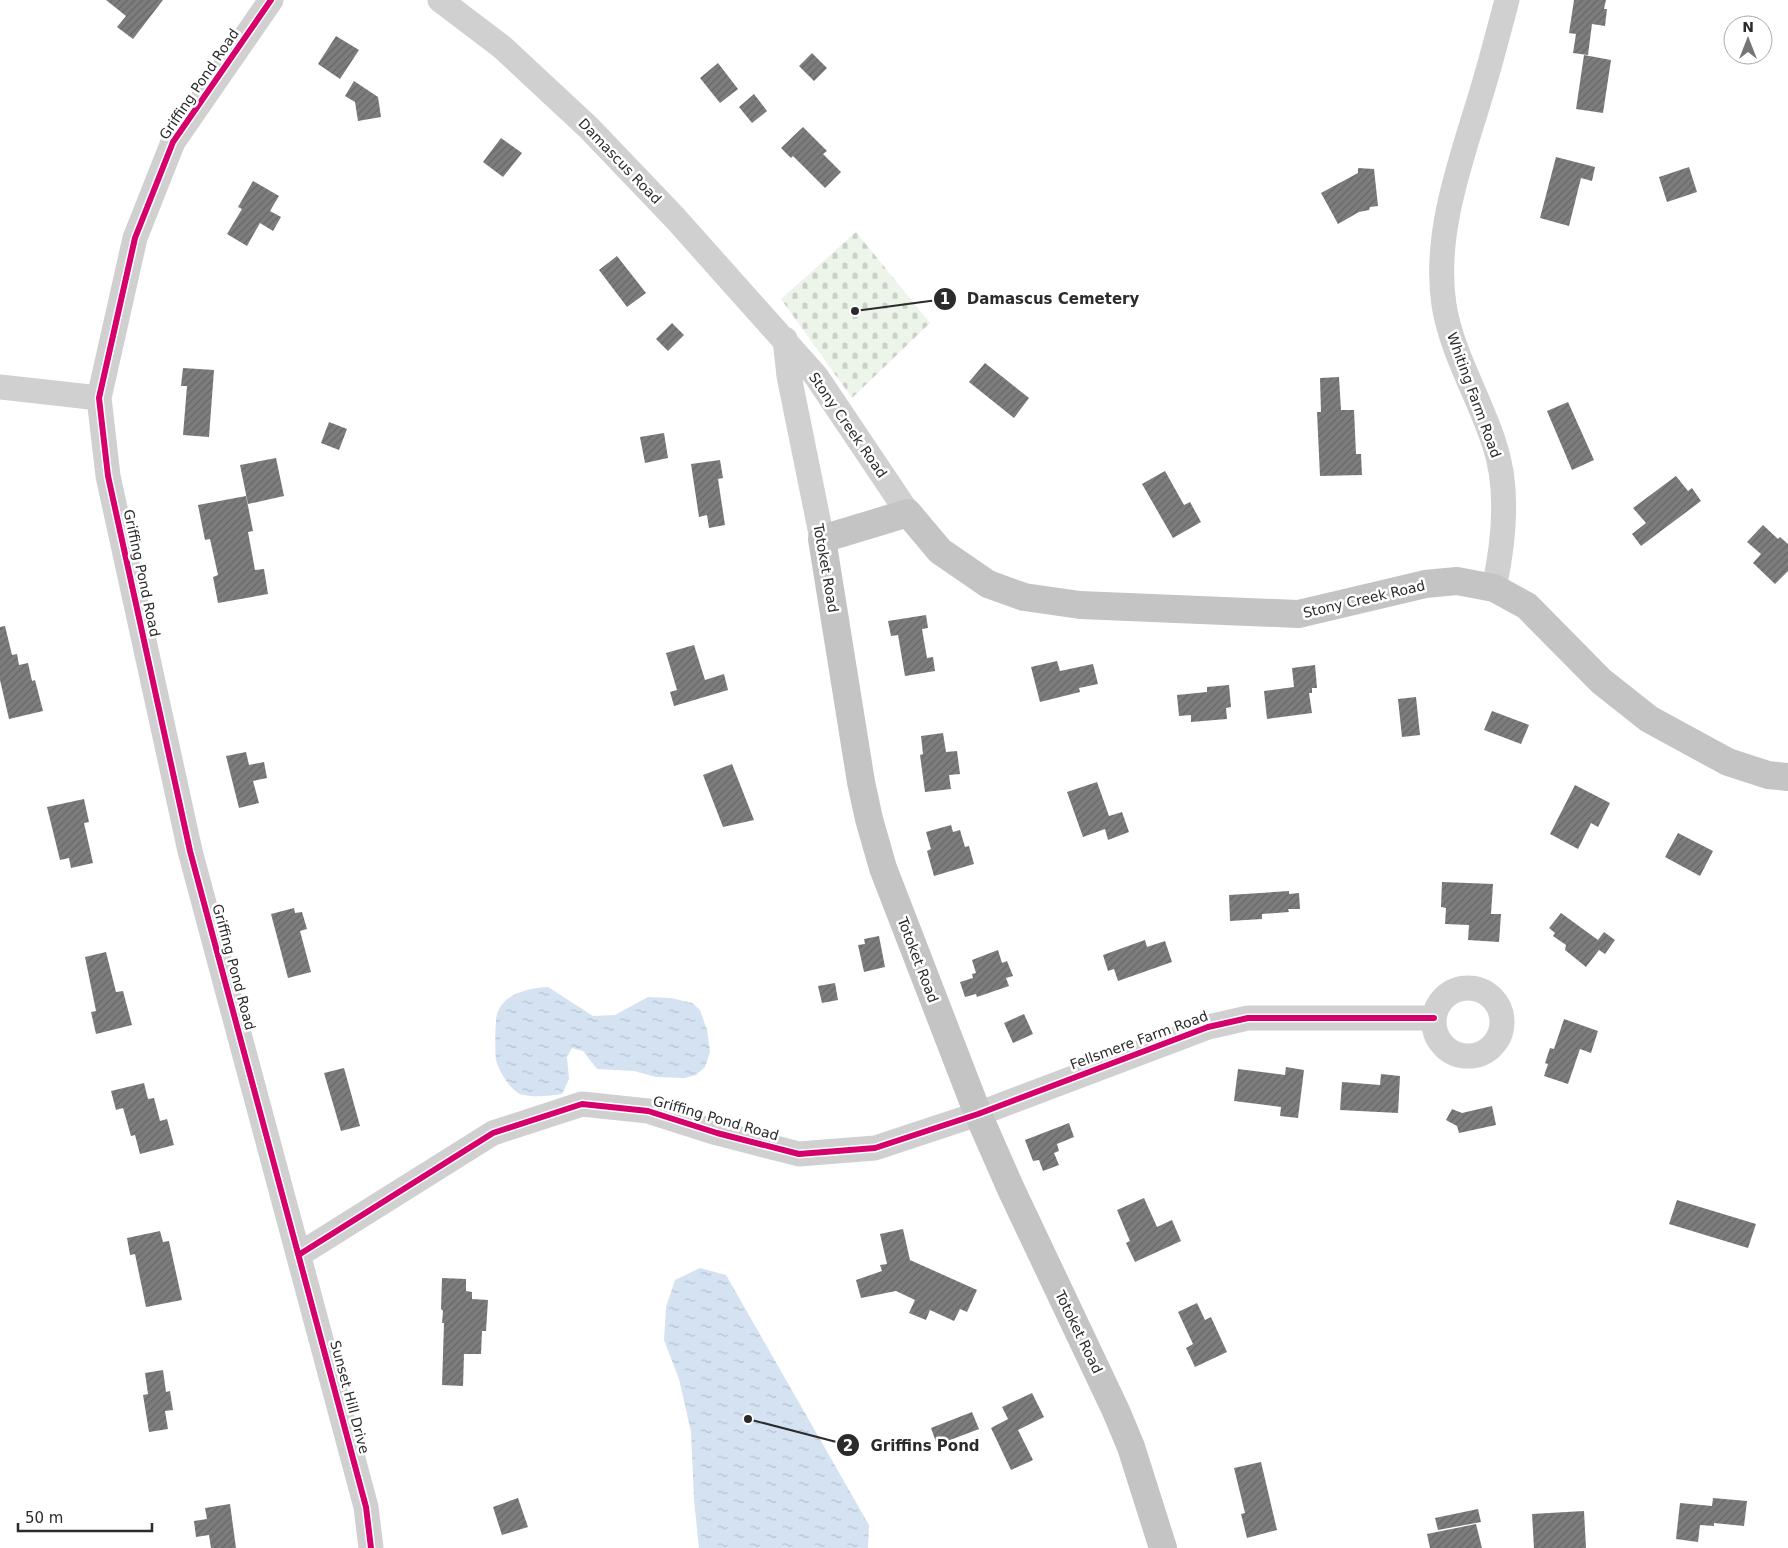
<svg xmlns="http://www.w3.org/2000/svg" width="1788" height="1548" font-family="'DejaVu Sans',sans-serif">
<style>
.cemetery{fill:url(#cemetery-stones)}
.water{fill:url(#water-ripples)}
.building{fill:url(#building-hatch)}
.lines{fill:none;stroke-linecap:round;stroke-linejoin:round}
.minor{stroke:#d0d0d0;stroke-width:25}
.major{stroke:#c4c4c4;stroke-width:28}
.cycleway-casing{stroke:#fff;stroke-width:9}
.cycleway{stroke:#d6006c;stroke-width:6}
.labels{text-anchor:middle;stroke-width:5;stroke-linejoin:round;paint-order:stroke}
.street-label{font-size:14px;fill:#2b2b2b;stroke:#fff}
.leader{fill:none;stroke:#2b2b2b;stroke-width:2}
.callout-dot{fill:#2b2b2b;stroke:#fff;stroke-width:2}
.mark-label{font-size:15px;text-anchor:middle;font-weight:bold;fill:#fff}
.callout-label{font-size:15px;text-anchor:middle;font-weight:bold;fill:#2b2b2b;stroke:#fff;stroke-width:5;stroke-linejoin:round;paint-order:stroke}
</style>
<defs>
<pattern id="cemetery-stones" width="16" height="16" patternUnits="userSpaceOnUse" patternTransform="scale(1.25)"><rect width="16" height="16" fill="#edf4e9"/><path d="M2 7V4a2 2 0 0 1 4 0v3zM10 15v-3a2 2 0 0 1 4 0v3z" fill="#cbd1c8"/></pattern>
<pattern id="water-ripples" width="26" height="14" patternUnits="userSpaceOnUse" patternTransform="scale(1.25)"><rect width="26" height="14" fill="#d4e2f2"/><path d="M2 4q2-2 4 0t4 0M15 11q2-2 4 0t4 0" fill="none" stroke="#b6c2d0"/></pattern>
<pattern id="building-hatch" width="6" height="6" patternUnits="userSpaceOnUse" patternTransform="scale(1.25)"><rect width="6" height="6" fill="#7d7d7d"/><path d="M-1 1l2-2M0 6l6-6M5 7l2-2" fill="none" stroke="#676767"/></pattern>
</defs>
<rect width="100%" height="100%" fill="#fff"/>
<!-- cemetery -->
<path class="cemetery" d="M856 232 930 323 852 398 781 299Z"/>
<!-- water -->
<path class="water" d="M548 987 593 1016 615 1015 648 997 671 998 692 1003 700 1010 707 1030 710 1052 705 1067 696 1075 684 1078 656 1077 634 1071 597 1069 583 1051 572 1048 567 1057 569 1079 562 1094C550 1096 532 1098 520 1094 510 1090 499 1071 496 1060 495 1053 495 1021 497 1014 504 993 529 988 548 987Z
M700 1268 726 1275 869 1525 868 1548H699L694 1500 691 1432 679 1379 664 1340 666 1307 675 1280Z"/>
<!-- building -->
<path class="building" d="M106 0H163L133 39 117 27 126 16Z
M1574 0H1606L1604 9H1607L1605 26 1592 24 1588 55 1573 53 1576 34 1569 33Z
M336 36 359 50 340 79 318 64Z
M812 53 827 68 814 81 799 66Z
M1584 55 1611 60 1603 113 1576 109Z
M718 63 738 89 720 103 700 78Z
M354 81 378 97 381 117 358 121 355 102 345 96Z
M754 94 767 111 752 123 739 107Z
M803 127 827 151 823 154 841 172 825 188 793 156 791 158 781 148Z
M501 138 522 153 503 177 483 162Z
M1556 157 1595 167 1592 181 1581 178 1569 226 1540 218Z
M1689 167 1697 192 1667 202 1659 177Z
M1358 168 1374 169 1378 206 1370 207 1369 210 1359 212 1338 224 1321 193 1358 173Z
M253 181 279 196 270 211 281 217 273 231 260 223 247 246 227 234 242 209 238 207Z
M617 256 646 293 627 307 599 270Z
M672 323 684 335 668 351 656 339Z
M985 363 1029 398 1014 418 969 382Z
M183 368 214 370 209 437 183 435 187 386H181Z
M1339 377 1341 410H1354L1356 454H1361L1362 475 1320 476 1317 412H1321L1320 378Z
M1568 402 1594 460 1572 470 1547 411Z
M329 422 347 429 339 450 321 443Z
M664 433 668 458 645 463 640 437Z
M276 458 284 496 248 504 240 465Z
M720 460 723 478 718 479 725 525 709 528 707 515 699 517 691 464Z
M1165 471 1184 505 1190 502 1201 522 1173 538 1142 484Z
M1676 476 1688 491 1692 488 1701 501 1641 546 1632 534 1646 523 1633 508Z
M246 496 253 531 248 532 255 570 264 569 268 594 218 603 213 577 218 575 210 539 205 540 198 505Z
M1763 525 1778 539 1780 537 1788 544V571L1775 584 1753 563 1761 554 1747 542Z
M926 615 928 628 922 629 927 658 933 657 935 671 905 676 898 635 891 636 888 621Z
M5 626 12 655 17 654 19 665 28 663 32 681 35 680 43 711 9 719 0 680V627Z
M694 645 705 680 724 674 728 690 674 706 670 692 677 690 666 653Z
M1057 661 1060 671 1093 664 1098 684 1079 688 1080 692 1040 702 1031 667Z
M1315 665 1317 688H1312V693H1309L1312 713 1267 719 1264 691 1294 687 1292 668Z
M1229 685 1231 707 1226 708 1227 719 1191 722V715L1179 716 1177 695 1207 692V687Z
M1416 697 1420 735 1402 737 1398 699Z
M1492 711 1529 725 1521 744 1484 730Z
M943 733 946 752 957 751 960 774 949 775 951 789 925 792 920 755 923 754 921 736Z
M246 752 249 765 264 762 267 778 253 781 259 803 239 808 226 756Z
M732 764 754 820 723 827 703 775Z
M1097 782 1109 816 1122 812 1129 832 1108 840 1105 829 1083 837 1067 792Z
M1575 785 1610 803 1598 827 1591 823 1578 849 1550 834Z
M84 799 89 822 84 823 93 863 71 868 69 858 60 860 47 807Z
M951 825 953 832 960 830 965 847 969 846 974 864 934 876 927 851 931 849 926 832Z
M1678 833 1713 851 1700 876 1665 857Z
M1442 882 1493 884 1491 914H1501L1499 942 1468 940 1469 925 1445 924 1446 908 1441 907Z
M1289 891V894L1299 893 1300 909H1288L1289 912 1262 914V919L1230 921 1229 895Z
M294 908 295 913 302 912 307 929 300 931 311 972 288 978 271 914Z
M1561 913 1598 940 1604 932 1615 940 1605 954 1599 950 1586 967 1565 950 1566 945 1553 936 1555 933 1549 928Z
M879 936 885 967 864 972 858 945 865 944 864 939Z
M1145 940 1147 947 1165 941 1172 962 1118 981 1114 969 1108 971 1103 955Z
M998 950 1002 963 1007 961 1013 976 1006 978 1009 986 977 997 976 994 965 997 960 982 973 978 972 974 976 973 972 960Z
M106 952 116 992 123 991 132 1025 96 1034 91 1012 96 1011 85 957Z
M835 983 838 1000 822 1003 818 986Z
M1024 1014 1033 1034 1013 1043 1004 1023Z
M1564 1019 1598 1031 1591 1053 1580 1049 1568 1084 1544 1076 1548 1064 1545 1063 1550 1048 1554 1049Z
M1286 1067 1304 1070 1298 1118 1280 1116 1281 1107 1234 1101 1238 1069 1285 1075Z
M344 1068 360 1126 341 1131 324 1073Z
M1381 1074 1400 1076 1398 1113 1340 1110 1342 1082 1380 1085Z
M144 1083 148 1099 154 1098 160 1121 167 1119 174 1145 140 1154 135 1135 131 1136 123 1108 116 1110 111 1091Z
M1492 1106 1496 1125 1459 1133 1457 1126 1446 1120 1452 1109 1462 1113Z
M1069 1123 1074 1137 1057 1144 1059 1151 1054 1153 1059 1165 1043 1171 1039 1160 1033 1161 1025 1140Z
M1144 1198 1157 1227 1172 1220 1181 1241 1135 1262 1126 1243 1130 1241 1117 1210Z
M1677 1200 1756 1224 1748 1248 1669 1224Z
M903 1229 910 1260 977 1290 967 1312 960 1309 954 1321 930 1310 926 1320 909 1313 915 1300 896 1291 861 1298 856 1280 882 1271 880 1265 887 1264 880 1234Z
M160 1231 163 1242 169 1241 182 1300 146 1307 135 1254 130 1255 127 1238Z
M442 1278 466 1279V1291L472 1292V1299L488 1300 486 1331H482L481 1354H464L463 1386 442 1385 444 1323H442L443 1311 441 1309Z
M1197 1303 1205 1320 1211 1317 1227 1352 1195 1367 1186 1348 1193 1344 1178 1312Z
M163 1370 166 1392 170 1391 173 1410 165 1411 168 1429 149 1432 143 1395 148 1394 145 1373Z
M1032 1393 1044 1417 1018 1430 1033 1460 1011 1470 991 1428 1008 1419 1002 1407Z
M972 1412 979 1429 937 1445 931 1428Z
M1261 1462 1277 1530 1247 1538 1241 1514 1245 1513 1234 1468Z
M518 1498 528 1527 502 1535 493 1507Z
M1713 1498 1747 1501 1744 1526 1714 1523V1526L1700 1525 1698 1542 1676 1539 1680 1503 1712 1506Z
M230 1504 236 1548H211L209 1535 196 1537 194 1521 207 1519 205 1508Z
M1478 1509 1481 1522 1438 1530 1435 1518Z
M1584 1511 1586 1548H1534L1532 1514Z
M1476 1524 1482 1548H1430L1427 1534Z"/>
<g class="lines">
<!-- minor -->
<path class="minor" d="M271 0 173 142 135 238 99 398 108 476 190 851 366 1507 371 1548
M440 0 502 47 589 128 675 218 816 376 908 513
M785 339 789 376 822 539
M0 387 99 398
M1494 588C1504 542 1510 489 1494 443 1479 396 1452 354 1444 305 1433 233 1462 158 1482 91 1491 61 1499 30 1507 0
M1434 1022a34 34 0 1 1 68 0a34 34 0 1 1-68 0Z
M300 1254 493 1133 582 1104 648 1111 717 1133 799 1154 875 1148 978 1114 1208 1027 1248 1018H1434"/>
<!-- major -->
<path class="major" d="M1163 1548 1131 1447 1116 1411 1010 1187 978 1114 883 868 869 819 861 782 822 539 908 513 940 551 988 584 1024 597 1080 605 1298 614 1425 584 1457 581 1494 588 1527 606 1601 681 1649 719 1728 762 1768 775 1788 777"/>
<defs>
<path id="cycleway" d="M271 0 173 142 135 238 99 398 108 476 190 851 366 1507 371 1548
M300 1254 493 1133 582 1104 648 1111 717 1133 799 1154 875 1148 978 1114 1208 1027 1248 1018H1434"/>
</defs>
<!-- cycleway casing -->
<use href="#cycleway" class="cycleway-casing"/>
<!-- cycleway -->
<use href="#cycleway" class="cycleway"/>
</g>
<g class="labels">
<!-- street labels -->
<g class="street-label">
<text transform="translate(199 84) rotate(-56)" y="5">Griffing Pond Road</text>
<text transform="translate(620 161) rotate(46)" y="5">Damascus Road</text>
<text transform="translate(1474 395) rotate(70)" y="5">Whiting Farm Road</text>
<text transform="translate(848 425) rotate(55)" y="5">Stony Creek Road</text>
<text transform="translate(826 568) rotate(80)" y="5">Totoket Road</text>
<text transform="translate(142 573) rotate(78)" y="5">Griffing Pond Road</text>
<text transform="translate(1364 599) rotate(-13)" y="5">Stony Creek Road</text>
<text transform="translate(918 960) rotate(69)" y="5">Totoket Road</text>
<text transform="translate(234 967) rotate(75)" y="5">Griffing Pond Road</text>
<text transform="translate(1139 1040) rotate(-20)" y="5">Fellsmere Farm Road</text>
<text transform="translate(716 1118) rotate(16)" y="5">Griffing Pond Road</text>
<text transform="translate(1079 1332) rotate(64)" y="5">Totoket Road</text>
<text transform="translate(350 1397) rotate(75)" y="5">Sunset Hill Drive</text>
</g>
</g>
<!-- callouts -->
<path class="leader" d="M855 311L945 299M748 1419L848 1445"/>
<g class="callout-dot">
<circle cx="855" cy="311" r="5"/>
<circle cx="748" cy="1419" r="5"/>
<circle cx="945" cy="299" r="12"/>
<circle cx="848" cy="1445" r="12"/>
</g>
<g class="mark-label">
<text x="945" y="304">1</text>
<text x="848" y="1451">2</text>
</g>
<g class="callout-label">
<text x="1053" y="304">Damascus Cemetery</text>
<text x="925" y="1451">Griffins Pond</text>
</g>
<!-- north arrow -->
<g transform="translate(1748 40)"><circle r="24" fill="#ffffff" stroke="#aaaaaa"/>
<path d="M0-4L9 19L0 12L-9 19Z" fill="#757575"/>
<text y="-8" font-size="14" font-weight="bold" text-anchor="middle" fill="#2b2b2b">N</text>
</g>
<!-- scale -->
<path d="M18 1523v8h134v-8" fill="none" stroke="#2b2b2b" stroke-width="2.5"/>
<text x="25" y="1523" font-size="15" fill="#2b2b2b" stroke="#ffffff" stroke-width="4" paint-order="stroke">50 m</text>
</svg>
